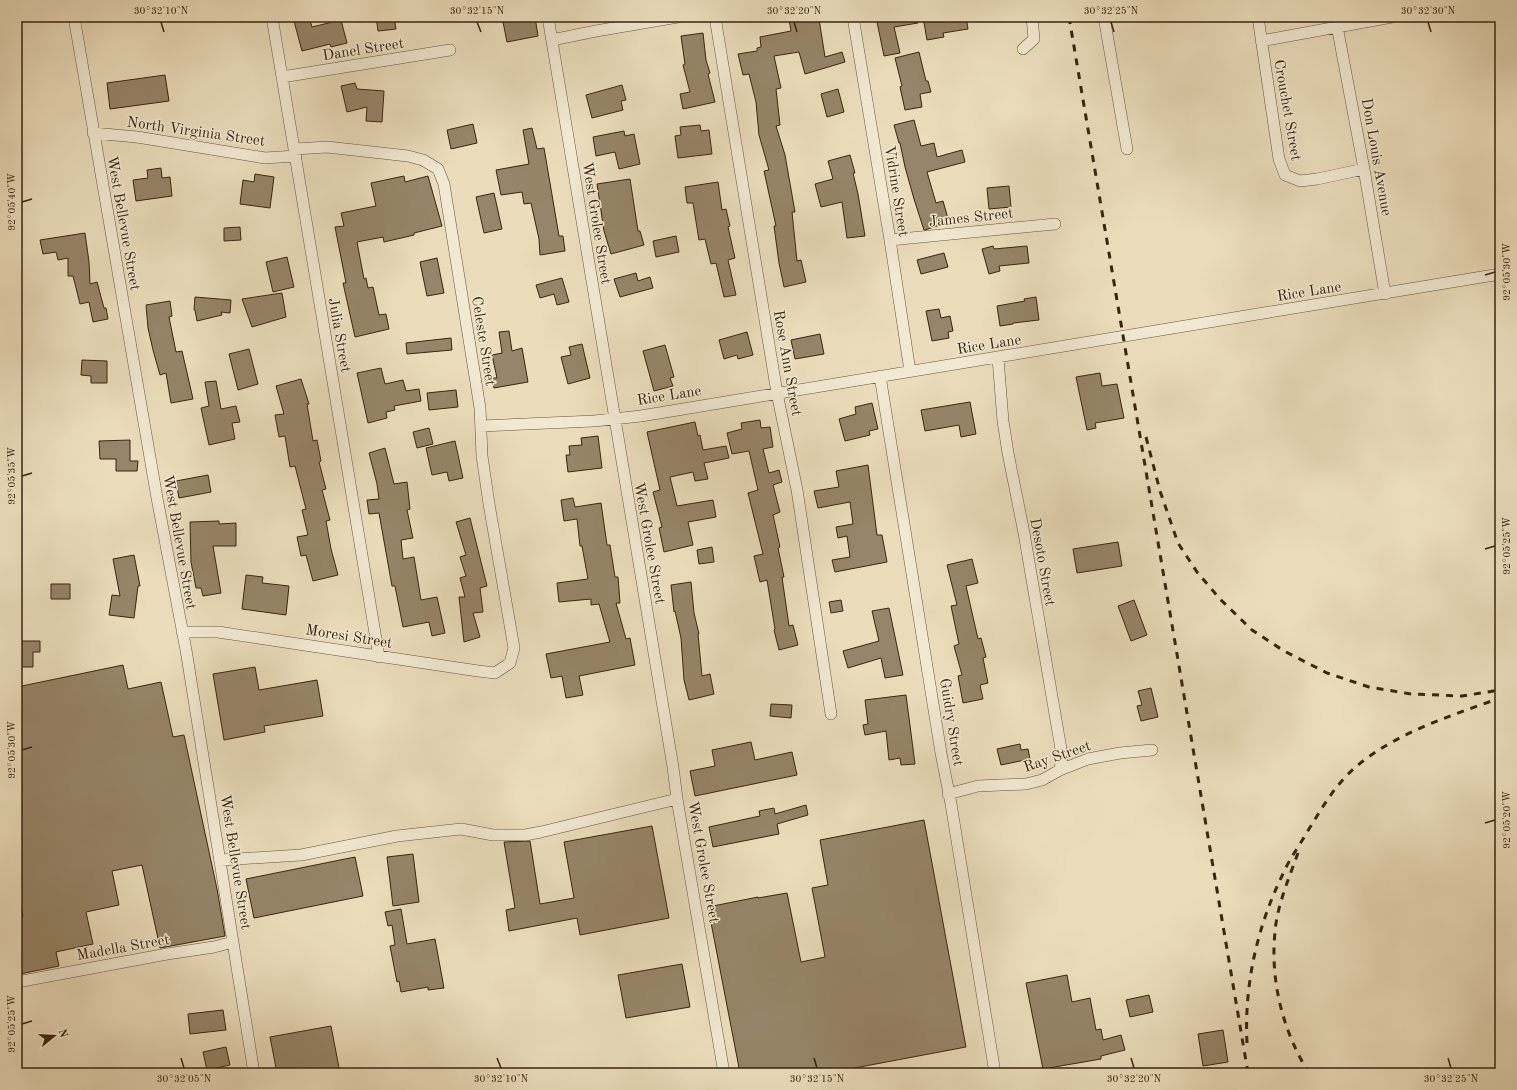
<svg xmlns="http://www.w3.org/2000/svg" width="1517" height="1090" font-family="'Old Standard TT',serif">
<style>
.building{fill:#968568;stroke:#39250e}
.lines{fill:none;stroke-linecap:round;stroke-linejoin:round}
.minor-casing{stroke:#66533a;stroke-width:12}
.minor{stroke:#f2e9d3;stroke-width:11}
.rail{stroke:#39250e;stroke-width:3;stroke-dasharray:7 7;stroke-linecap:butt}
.ticks{fill:none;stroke:#39250e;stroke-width:1.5}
.labels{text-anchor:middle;stroke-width:3;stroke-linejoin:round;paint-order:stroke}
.street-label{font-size:15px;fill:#39250e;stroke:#f2e9d3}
.neatline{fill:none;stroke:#39250e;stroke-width:1.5}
.ticks-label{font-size:10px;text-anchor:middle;fill:#39250e}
</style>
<rect width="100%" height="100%" fill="#ebddbc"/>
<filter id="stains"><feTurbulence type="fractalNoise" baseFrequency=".005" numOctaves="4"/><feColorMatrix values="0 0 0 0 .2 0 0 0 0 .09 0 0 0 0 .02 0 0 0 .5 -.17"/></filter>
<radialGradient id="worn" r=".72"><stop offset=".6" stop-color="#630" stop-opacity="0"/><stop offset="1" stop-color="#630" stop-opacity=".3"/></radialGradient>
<!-- building -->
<path class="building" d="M309 17 312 27 341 20 347 43 331 47 330 44 302 51 294 21Z
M376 17H394L396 29 378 31Z
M530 17H535L538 36 507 42 503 22Z
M802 17H808V21L819 19 825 57 842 52 845 62 805 74 799 52 774 56 781 88 776 89 780 125 776 126 785 155 795 212H792L797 261 801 260 806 282 784 287 779 263 774 226H776L764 171 769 170 759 135 756 102 749 74 743 75 738 54 757 51V48L761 47 760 37 791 31 789 19Z
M876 17H918V23L894 27 900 53 884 56Z
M923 17H966L968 29 943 33 944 37 927 40Z
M703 33 706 60 710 73 708 74 715 102 683 109 680 94 690 92 683 65 685 64 681 36Z
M919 52 926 81H928L931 92 920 94 922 107 905 110 900 87 902 86 895 58Z
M165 75 169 101 110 109 107 83Z
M355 83 357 89 384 91 382 122 366 121 367 107 347 112 341 86Z
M622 85 626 100 621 101 623 110 592 118 586 95Z
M838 89 844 112 827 117 821 94Z
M914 120 921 146 934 143 937 157 962 150 965 162 927 172 936 203 943 201 949 222 925 230H924L914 199 905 167 900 143H899L894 125Z
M473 124 477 143 451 149 447 130Z
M700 125 701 131 709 130 712 154 678 158 675 136 681 135 680 127Z
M532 128 537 149 544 148 559 236H563L565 251 540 255 539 239 531 203 524 204 522 192 501 195 496 170 529 164 523 130Z
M624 131 625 136 634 134 640 164 619 169 615 152 596 156 593 137Z
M850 155 855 173H853L858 194 865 236 847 238 842 202 821 207 815 184 833 179 828 161Z
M161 168 162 178 170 177 172 196 136 201 133 180 148 178 147 170Z
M255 174 274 177 270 208 240 204 243 180 254 182Z
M404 176 405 182 428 176 442 226 414 233V235L384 242 383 237 357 242 364 279 366 278 368 288 373 287 379 315 386 314 389 329 355 337 343 283H346L335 227 344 226 341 213 376 206 371 183Z
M630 179 638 231H640L644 245 611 254 604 231 597 184Z
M718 182 722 210 726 209 730 226 728 227 735 258 728 260 736 295 724 297 716 263 711 264 705 239 699 240 693 203H687L685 187Z
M1009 186 1011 207 989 209 987 188Z
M494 193 502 229 484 233 476 197Z
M240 227 241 240 224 241V228Z
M85 233 89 262 90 284 97 282 104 308H106L108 319 93 322 89 302 80 304 73 276H68V258L58 260 56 252 43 254 40 240Z
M676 236 679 252 656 257 653 241Z
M993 246 994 249 1027 246 1029 263 999 266 1000 271 989 274 982 249Z
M944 253 948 267 921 274 917 260Z
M287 257 294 287 273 292 266 262Z
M437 258 444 293 427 296 420 262Z
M636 273 638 281 650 277 653 288 620 297 614 279Z
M562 278 569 302 557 305 554 294 540 298 536 285Z
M282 293 286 317 252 327 242 299Z
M195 297 231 300 230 313 221 312 222 315 197 321 195 310H194Z
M1036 297 1039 320 1013 323V324L1000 326 997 306 1025 301 1024 299Z
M170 301 172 316 169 317 176 352 182 351 193 399 171 403 166 373 160 375 153 350 148 328 146 305Z
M939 309 941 318 950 316 953 331 948 332 949 338 932 341 926 311Z
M509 331 512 351 522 348 528 382 494 388 492 378H497L492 355 502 353 499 332Z
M747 332 753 355 738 359 737 355 724 359 719 340Z
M820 334 824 354 795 359 791 340Z
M451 338 452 350 407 354 406 343Z
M582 344 590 378 568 384 561 357 571 355 569 347Z
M665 345 674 377 670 378 673 386 654 391 643 351Z
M249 349 258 384 238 390 229 354Z
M82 360 107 361V383H91V376L81 375Z
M381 368 385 384 403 380 406 391 419 389 421 401 394 406 395 410 386 412 387 418 368 423 357 373Z
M1100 373 1102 386 1117 384 1124 418 1095 423 1096 428 1087 430 1076 377Z
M301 379 309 404H307L313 441 317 440 321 461 319 462 326 489 322 490 330 520 326 521 331 549 338 575 313 581 306 555 301 556 297 537 308 535 302 510 306 509 295 466 290 467 285 436 279 437 275 415 284 414 276 386Z
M216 381 221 409 236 406 240 422 232 423 235 439 209 445 201 408 209 406 205 382Z
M456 390 458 407 429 410 427 393Z
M970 402 976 434 961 437 959 425 925 431 921 410Z
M872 403 878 429 869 431 870 435 845 441 839 419 856 414 855 407Z
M760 420 761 428 770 427 773 447 763 449 769 473 779 470 782 482 773 485 780 512 773 515 780 547 778 548 784 577H782L789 626 793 625 798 645 779 650 774 630 775 629 767 580 760 582 754 556 763 554 748 493 758 490 749 451 732 454 727 433 742 429 741 423Z
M695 422 698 436 700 435 703 450 726 446 729 458 704 463 708 479 695 481 693 472 670 477 677 506 713 500 716 517 688 522 693 545 664 552 659 528 662 527 653 492 660 490 647 432Z
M429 428 433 444 417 448 413 432Z
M598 436 602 468 568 472 566 455H570L569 446 582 445 581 438Z
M130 440V461H138L137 471H116V459H100L99 441Z
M455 441 463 478 449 481 447 472 432 475 426 448Z
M385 448 394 484 407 482 410 509 407 510 413 538 401 540 403 559 414 557 421 600 437 597 445 633 432 636 429 622 403 627 395 586H392L379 513 369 514 367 500 379 499 377 484 369 453Z
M868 465 877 535H882L887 562 835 572 832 560 850 557 847 536 838 538 836 527 853 524 850 502 818 508 814 491 839 487 836 471Z
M208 475 211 492 179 498 176 481Z
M573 498 575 507 601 503 607 545H610L615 577H618L620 603H616L626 639 630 638 635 665 579 676 583 695 566 698 562 676 551 678 546 654 610 642 599 604 591 605V599L559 602 557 583 588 579 582 546H580L577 519 564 521 561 500Z
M470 518 487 586 480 588 483 612 473 613 480 637 464 642 459 597H465L460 578 466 576 460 557 466 555 456 522Z
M219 521V524L236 523V546H213L221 593 203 596 201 588H196L191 562 190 522Z
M1118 542 1122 566 1077 573 1073 549Z
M712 547 714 562 699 564 697 550Z
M134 555 140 586H138L134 618 109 615 112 595 120 596 113 559Z
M972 559 978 583 966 586 978 639 981 638 986 657 983 658 988 683 980 685 983 699 963 703 958 676 962 675 954 646 959 644 951 606 957 605 947 565Z
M246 575 263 577 262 583 289 586 286 615 242 609Z
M691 582 694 613 699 634H698L702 676 710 674 714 694 689 700 684 680 681 638 675 611 674 612 671 585Z
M51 584H70V599H51Z
M841 600 843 611 831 613 829 602Z
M1134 600 1147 635 1131 641 1118 606Z
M889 608 903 675 885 678 881 658 848 668 843 651 879 641 872 611Z
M17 641H40V652H33V667H17Z
M123 665 128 689 161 682 173 737 184 735 217 889 225 936 160 948 142 865 112 871 119 905 86 912 93 944 56 952 59 966 20 974 17 958V950L21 949 17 930V917L23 916 17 888V687Z
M255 667 259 690 317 680 323 716 264 726 265 732 224 740 213 674Z
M1151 688 1158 717 1141 721 1137 706 1142 705 1138 691Z
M906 695 915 764 901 765 900 758 889 760 886 731 865 735 863 725 868 724 865 700Z
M771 704 792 705 791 718 770 716Z
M751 742 755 760 792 752 797 775 695 796 690 771 715 766 712 750Z
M1020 744 1021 750 1028 749 1030 759 1001 765 997 749Z
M806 805 808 815 777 824 779 834 713 847 709 827 760 816 759 811 774 808 775 814Z
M924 820 966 1047 828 1073H740L708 907 758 897V898L787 893 801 962 825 957 812 888 828 885 820 840Z
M652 826 669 918 580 935 577 918 509 931 506 910 515 908 504 842 530 841 540 904 574 898 564 842Z
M413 854 419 902 393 906 387 857Z
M355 857 363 896 254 918 246 879Z
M401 909 407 944 435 939 444 988 428 990V987L401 992 399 981 397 982 390 946 395 945 392 925 388 926 385 912Z
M682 964 690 1007 626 1018 618 975Z
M1067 975 1072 1002 1090 998 1096 1030 1101 1029 1103 1040 1121 1035 1125 1050 1101 1056V1059L1043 1069 1026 983Z
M1149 995 1153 1012 1130 1017 1126 1000Z
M223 1010 226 1030 190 1034 188 1014Z
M331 1026 340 1073H277L270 1037Z
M1223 1030 1228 1062 1203 1066 1198 1034Z
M226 1047 230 1065 207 1070 203 1052Z"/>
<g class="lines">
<defs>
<path id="minor" d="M74 17 157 498 186 650 254 1073
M272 17 379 657
M548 17 673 767 677 799 724 1073
M715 17 777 393 797 490 831 714
M853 17 890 240 910 371
M1104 17 1127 149
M1258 17 1279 159 1285 175 1300 181 1317 179 1364 169
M1337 26 1364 169 1385 294
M552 40 596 31 678 17
M1261 41 1392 17
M1023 49 1034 39 1032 17
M282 77 450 50
M93 133 137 137 265 158 296 156
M890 240 1055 224
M998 358 1003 421 1008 453 1024 533 1062 755 1060 770
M880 376 941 753 951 804 995 1073
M481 426 594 421 641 416 1500 274
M182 632H218L478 671 495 673 510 663 514 648 489 504 482 456 480 408 444 184 438 169 423 160 408 156 327 147 295 149
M948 794 978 786 1026 784 1042 780 1060 770 1088 759 1120 753 1152 750
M221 860 301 855 397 836 461 829 493 835H525L541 832 677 799
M17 982 167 954 214 947 233 942"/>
</defs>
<!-- minor casing -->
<use href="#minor" class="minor-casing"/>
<!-- minor -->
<use href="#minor" class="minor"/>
<!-- rail -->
<path class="rail" d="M1069 17 1248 1073
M1146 437 1160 491 1178 543 1197 572 1220 599 1252 630 1284 651 1327 673 1369 687 1411 694 1462 696 1500 690
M1298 853C1289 878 1277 906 1275 932 1270 981 1283 1032 1309 1073
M1247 1043C1244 986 1257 927 1282 876 1289 859 1300 845 1309 829 1325 803 1338 780 1363 761 1404 730 1453 715 1500 698"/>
</g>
<!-- ticks -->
<path class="ticks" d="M161 22 164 32M477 22 481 32M794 22 797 32M1111 22 1114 32M1428 22 1431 32M22 202 32 199M1485 275 1495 272M22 476 32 473M1485 549 1495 546M22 750 32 747M1485 823 1495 820M22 1024 32 1021M181 1058 184 1068M497 1058 501 1068M814 1058 817 1068M1131 1058 1134 1068M1448 1058 1451 1068"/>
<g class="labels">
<!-- street labels -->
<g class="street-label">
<text transform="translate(363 49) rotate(-9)" y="5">Danel Street</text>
<text transform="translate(1288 110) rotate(80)" y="5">Crouchet Street</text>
<text transform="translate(196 131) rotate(8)" y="5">North Virginia Street</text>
<text transform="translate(1377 157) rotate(80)" y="5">Don Louis Avenue</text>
<text transform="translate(897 191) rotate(81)" y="5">Vidrine Street</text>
<text transform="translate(971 217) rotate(-6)" y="5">James Street</text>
<text transform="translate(124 223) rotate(80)" y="5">West Bellevue Street</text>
<text transform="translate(597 223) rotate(81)" y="5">West Grolee Street</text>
<text transform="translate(1309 291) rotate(-9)" y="5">Rice Lane</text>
<text transform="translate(340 335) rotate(80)" y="5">Julia Street</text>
<text transform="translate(484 341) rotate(81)" y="5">Celeste Street</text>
<text transform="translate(989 344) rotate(-9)" y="5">Rice Lane</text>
<text transform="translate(788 363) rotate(80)" y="5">Rose Ann Street</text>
<text transform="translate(669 395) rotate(-9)" y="5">Rice Lane</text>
<text transform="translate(180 542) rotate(80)" y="5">West Bellevue Street</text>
<text transform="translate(650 543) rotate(80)" y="5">West Grolee Street</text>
<text transform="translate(1043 562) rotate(80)" y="5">Desoto Street</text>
<text transform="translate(349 636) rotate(9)" y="5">Moresi Street</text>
<text transform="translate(952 722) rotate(81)" y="5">Guidry Street</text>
<text transform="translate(1057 756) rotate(-19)" y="5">Ray Street</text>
<text transform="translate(236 862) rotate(81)" y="5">West Bellevue Street</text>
<text transform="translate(704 862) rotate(80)" y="5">West Grolee Street</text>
<text transform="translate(123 947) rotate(-10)" y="5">Madella Street</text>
</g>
</g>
<!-- margin -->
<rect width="1517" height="1090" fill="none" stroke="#ebddbc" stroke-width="44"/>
<!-- north arrow -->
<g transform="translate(54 1036) rotate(72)" stroke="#f2e9d3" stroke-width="3" paint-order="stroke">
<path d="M0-3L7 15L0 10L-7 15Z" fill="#39250e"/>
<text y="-6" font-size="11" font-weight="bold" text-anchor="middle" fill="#39250e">N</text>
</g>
<rect x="22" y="22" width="1473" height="1046" class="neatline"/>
<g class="ticks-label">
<text x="161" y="14">30°32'10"N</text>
<text x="477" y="14">30°32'15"N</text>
<text x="794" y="14">30°32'20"N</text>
<text x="1111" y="14">30°32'25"N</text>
<text x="1428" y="14">30°32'30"N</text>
<text transform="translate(11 202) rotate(-90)" y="4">92°05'40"W</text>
<text transform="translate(1506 272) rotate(-90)" y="4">92°05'30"W</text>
<text transform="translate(11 476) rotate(-90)" y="4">92°05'35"W</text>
<text transform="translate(1506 546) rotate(-90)" y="4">92°05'25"W</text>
<text transform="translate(11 750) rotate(-90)" y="4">92°05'30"W</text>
<text transform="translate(1506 820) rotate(-90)" y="4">92°05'20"W</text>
<text transform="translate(11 1024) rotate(-90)" y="4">92°05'25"W</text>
<text x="184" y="1082">30°32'05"N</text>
<text x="501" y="1082">30°32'10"N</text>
<text x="817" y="1082">30°32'15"N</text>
<text x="1134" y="1082">30°32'20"N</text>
<text x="1451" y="1082">30°32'25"N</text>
</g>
<rect width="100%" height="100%" filter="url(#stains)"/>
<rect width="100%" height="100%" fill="url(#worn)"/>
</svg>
